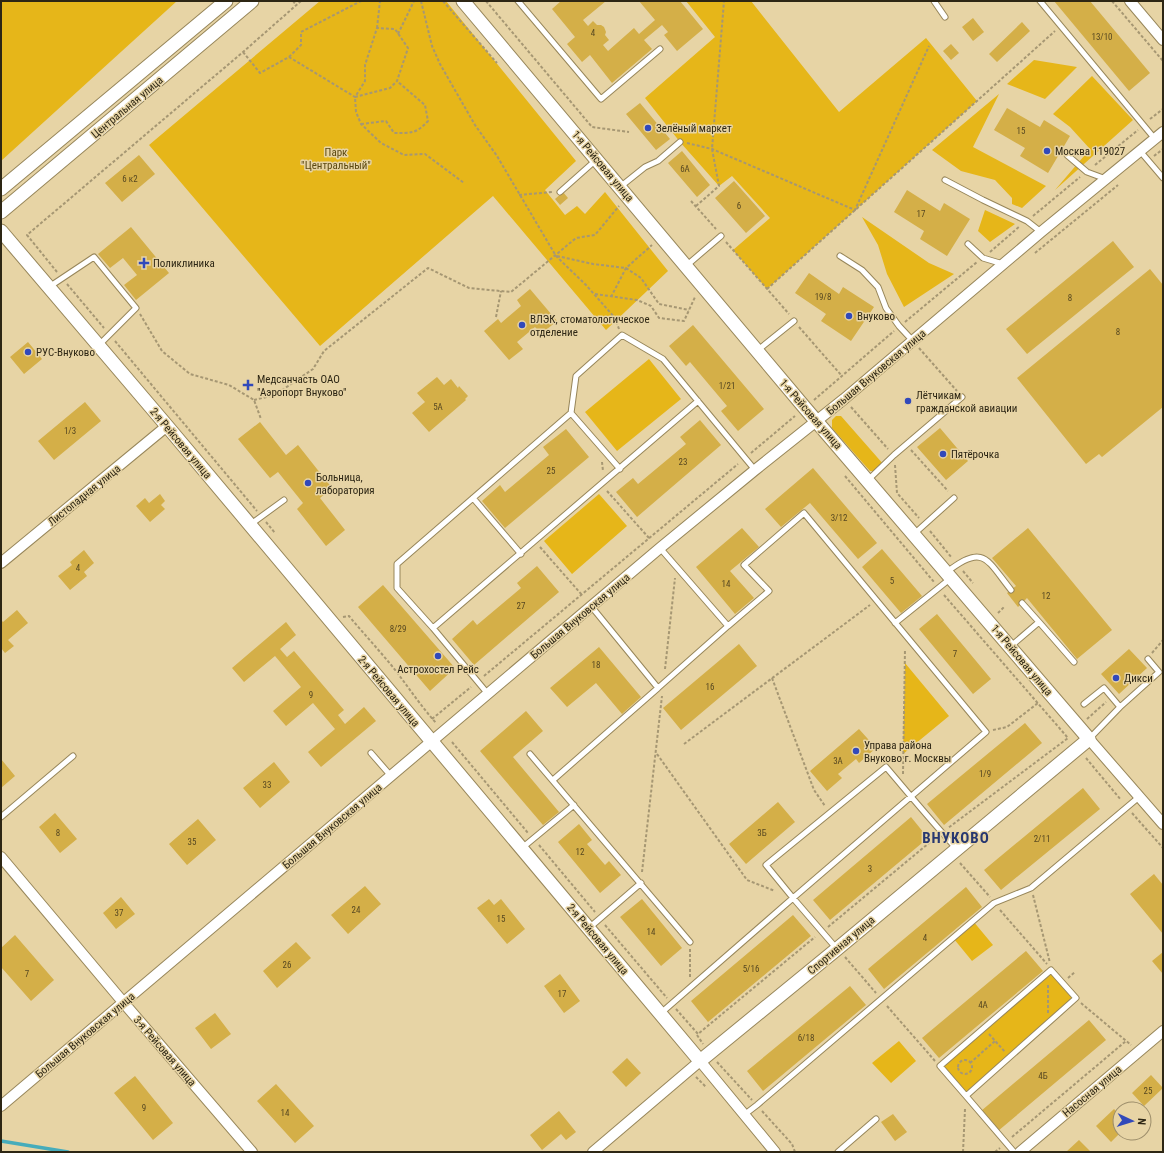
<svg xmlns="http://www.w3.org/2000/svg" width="1164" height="1153" font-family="'Roboto Condensed',sans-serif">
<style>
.green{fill:#e6b619}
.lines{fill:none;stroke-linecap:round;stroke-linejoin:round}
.stream{stroke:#46acbb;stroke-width:3.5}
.building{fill:#d4af48}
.lane-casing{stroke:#97865a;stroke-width:7}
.street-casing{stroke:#97865a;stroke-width:12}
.secondary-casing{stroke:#97865a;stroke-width:15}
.path{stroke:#a69773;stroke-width:2;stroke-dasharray:3 2;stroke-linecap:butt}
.lane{stroke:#fff;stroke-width:5}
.street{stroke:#fff;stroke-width:10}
.secondary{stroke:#fff;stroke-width:13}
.poi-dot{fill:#3149ba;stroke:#e7d4a5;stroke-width:1.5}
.labels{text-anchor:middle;stroke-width:3;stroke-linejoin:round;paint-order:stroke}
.number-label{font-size:9px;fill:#574821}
.street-label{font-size:11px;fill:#2d2614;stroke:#e7d4a5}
.poi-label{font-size:11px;fill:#2d2614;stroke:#e7d4a5;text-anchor:start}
.park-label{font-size:11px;fill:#5c4910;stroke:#e7d4a5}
.district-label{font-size:15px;font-weight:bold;letter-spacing:1px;fill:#273770;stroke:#e7d4a5}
</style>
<rect width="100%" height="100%" fill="#e7d4a5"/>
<!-- green -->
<path class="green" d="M1 1H177L1 161Z
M320 1H446L576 161 545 190 565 215 577 206 585 214 605 192 668 271 606 330 493 196 320 346 149 145Z
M686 1H751L839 112 926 38 977 101 767 289 733 250 770 218 732 176 719 186 680 142 645 98 715 37Z
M1034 60 1077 67 1045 99 1007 84Z
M1092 76 1133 120 1055 190 1090 149 1070 127 1053 114Z
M999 94 973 147 1046 186 1022 208 1012 204V198L995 180 961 171 932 150Z
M985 210 1015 224 990 242 978 231Z
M862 217 929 263 954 274 904 307 887 274 878 245Z
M649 359 681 399 617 451 585 412Z
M836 416H841L884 465 880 471H870L832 428V420Z
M599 494 627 526 572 574 544 541Z
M905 663 949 716 903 754Z
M973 921 993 945 972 961 954 939Z
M1051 970 1076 998 966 1096 940 1066Z
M899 1041 916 1061 891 1083 872 1063Z"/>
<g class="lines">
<!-- stream -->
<path class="stream" d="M1 1141 68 1152"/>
</g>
<!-- building -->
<path class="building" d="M561 1H606L583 20 588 26 593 21 597 25H601L604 27 606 32 605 35 609 40 603 45 608 51 634 28 639 34 655 20 639 1H680L703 29 677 51 664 35 668 32 662 25 644 40 652 49 612 83 590 55 582 62 567 44 575 37 552 9Z
M1054 1H1090L1150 73 1129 91Z
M973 18 984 32 973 41 962 27Z
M1022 22 1030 31 997 62 989 54Z
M951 44 959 53 951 60 943 51Z
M640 103 670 139 656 150 626 114Z
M1007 108 1040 127 1044 120 1070 136 1048 173 1020 156 1025 148 994 130Z
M682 151 710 185 697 197 668 163Z
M139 155 155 174 122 202 105 183Z
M734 181 765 216 746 233 715 198Z
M907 190 940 211 944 203 970 219 947 256 920 239 924 231 894 212Z
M563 192 568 198 560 205 555 199Z
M131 227 169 273 136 300 124 285 137 275 123 258 110 268 98 254Z
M1113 241 1134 267 1027 354 1006 329Z
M1150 269 1163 285V407L1102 457 1099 454 1086 464 1017 378Z
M809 273 839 294 843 287 874 307 851 341 821 321 826 314 795 293Z
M530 289 557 321 541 334 535 327 517 342 523 349 509 360 484 331 498 319 501 323 521 306 517 300Z
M693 325 764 409 738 431 721 411 727 406 690 362 686 366 669 346Z
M28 342 42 359 24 374 10 357Z
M437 377 444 385 451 379 458 388 459 386 468 396 465 399 466 400 429 432 412 413 425 402 417 393Z
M85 402 101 421 54 460 38 441Z
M700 420 721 445 637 517 616 492 633 478 638 484 686 444 680 437Z
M260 422 286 455 298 445 332 488 320 498 345 530 326 546 297 509 303 503 278 472 270 478 238 439Z
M940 428 968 461 946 480 917 447Z
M566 429 589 457 505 528 482 501 500 485 505 492 549 455 543 447Z
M813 468 877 543 858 559 810 503 781 527 765 509Z
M160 494 165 501 161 505 165 509 150 522 136 506 145 498 149 503Z
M742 528 759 547 730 571 754 598 735 614 696 567Z
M1028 528 1112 630 1077 659 1027 598 1018 607 1007 593 1016 586 992 558Z
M882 549 922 596 901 613 862 567Z
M84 550 94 563 84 572 87 576 70 590 58 576 72 565 70 562Z
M537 566 559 592 474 665 452 639 473 620 477 625 521 588 517 583Z
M383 585 455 668 430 691 358 607Z
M17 610 28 623 8 640 14 646 5 653 1 648V620L3 622Z
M937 614 991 679 973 694 919 629Z
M286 622 296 635 280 649 287 657 294 651 344 710 338 715 345 724 364 707 376 721 321 767 308 752 335 729 313 703 286 726 273 711 301 687 275 656 244 682 232 668Z
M739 644 757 666 681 730 663 708Z
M599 647 641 697 622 714 596 683 567 707 550 688Z
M1129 649 1147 668 1119 694 1101 674Z
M526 711 543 731 513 757 559 812 543 825 480 751Z
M1025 723 1042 743 944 825 927 804Z
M859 729 876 748 859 763 856 759 838 774 842 778 827 791 810 771Z
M1 759 15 776 1 788Z
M274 762 290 782 260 808 243 788Z
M1083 788 1100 809 1001 890 984 870Z
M778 802 795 822 746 864 729 844Z
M55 813 77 839 60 853 39 827Z
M911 817 928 838 830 920 813 900Z
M198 819 216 840 187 865 169 844Z
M579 824 592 840 587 844 605 865 609 861 621 875 600 893 558 842Z
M1154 874 1163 885V934L1130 894Z
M365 886 381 904 348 934 331 915Z
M966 887 982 907 884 989 868 969Z
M121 897 135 914 116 929 103 913Z
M489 899 494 905 501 899 525 929 507 944 477 908Z
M642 899 682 948 661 966 620 917Z
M793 915 811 936 708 1022 691 1001Z
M15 935 54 980 31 1001 1 967V948Z
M296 942 311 958 277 988 263 971Z
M1026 951 1043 971 939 1058 922 1038Z
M1163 952V974L1152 961Z
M560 974 580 1001 564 1013 544 986Z
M850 986 866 1005 763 1091 747 1071Z
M215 1013 231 1034 211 1049 195 1028Z
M1089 1020 1106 1040 998 1131 981 1111Z
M627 1058 641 1073 626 1087 612 1072Z
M1151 1075 1163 1088 1144 1106 1132 1093Z
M135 1076 173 1123 153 1140 114 1093Z
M276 1084 314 1126 295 1143 257 1101Z
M1114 1109 1120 1115V1133L1111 1142 1096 1126Z
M559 1111 576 1132 566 1140 561 1134 542 1150 530 1135Z
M893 1114 907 1132 895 1141 881 1122Z
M1079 1140 1091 1152H1066Z"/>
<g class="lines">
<defs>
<path id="lane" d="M518 1 601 99 660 49
M934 1 945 17
M1040 1 1155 139
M1140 151 1163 178
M1067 155 1087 172 1106 179
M945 180 983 200 1027 221 1041 232
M620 187 645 167 658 161 680 142
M560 192 596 160
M968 244 983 258 1003 264
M840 256 862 270 878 287 886 308 899 326 913 341
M686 266 721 236
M49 287 94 257 136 308 99 345
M758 350 794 321
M571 413 620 469
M868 480 894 455 962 397
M473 498 521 554
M251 524 284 500
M914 534 954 498
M947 572C984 543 987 560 1011 590
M591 606 658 688 728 626 660 548
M1039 622 1074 662
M895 623 951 578
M728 626 769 591 744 565 804 513 986 732 793 898 766 865 886 767C909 794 932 822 956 848
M433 628 698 401
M1011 646 1039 622 1022 603
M488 694 433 628 397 588V564L571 413 576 376 622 335 663 359 755 470
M1084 704 1104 688 1120 707
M1090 738 1120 707 1159 672 1148 659
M371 753 391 776
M530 754 690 942
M553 780 658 688
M1 817 73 756
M522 848 574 805
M589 928 641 883
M1051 970 1076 998 966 1096 940 1066Z
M661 1013 793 898 837 949
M966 1096 1014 1152
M744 1115 757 1105 994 903 1031 888 1139 797
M838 1152 876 1119"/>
<path id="street" d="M1130 1 1163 40
M1 563 167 426
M1089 739 1163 824
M1 857 123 1002 252 1152
M1 1106 660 548 755 470 844 399 1041 232 1163 132
M593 1152 700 1061 775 1152
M1020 1152 1163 1031"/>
<path id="secondary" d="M1 189 226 1
M1 212 252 1
M1 231 167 426 700 1061 837 949 1089 739 805 408 463 1"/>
</defs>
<!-- lane casing -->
<use href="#lane" class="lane-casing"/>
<!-- street casing -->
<use href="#street" class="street-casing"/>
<!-- secondary casing -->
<use href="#secondary" class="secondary-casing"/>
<!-- path -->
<path class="path" d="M293 1 296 5
M421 1 432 46 440 64 475 125 497 156 556 256 586 285 615 318 619 329
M443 1 497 63
M486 1 592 127 629 132
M1112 1 1163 61
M377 28 380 1
M398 34 414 1
M243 52 260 73 289 57 355 97 365 81V65L377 28 395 29 408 48 397 81 390 88 355 97 356 112 361 124 381 143 404 155 425 154 464 183
M289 57 301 45V32L361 1
M1150 119 1163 109
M361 124 386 121 394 133C411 133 416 134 428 121L425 105 397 81
M687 143 712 149 855 210 929 46
M1154 156 1163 149
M1095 165 1138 130
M519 195 552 192
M691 201 716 229
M696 206 719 186 712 149 724 1
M1033 216 1080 177
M726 242 789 314
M990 252 1020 226
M1035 253 1118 185
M557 256 593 264 626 268 641 278 659 304 689 310
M57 272 27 235 243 52 301 1
M67 284 104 328
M767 289 1055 31
M595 294 637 300 651 306 659 318 684 321 695 297
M611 297 626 268 652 245
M140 314 162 351 190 374 229 385 254 400 261 419
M496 317 501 291
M905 322 977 262
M799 327 842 376
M115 341 257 511
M919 348 957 391
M254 400 275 395 313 369 324 351 428 268 469 288 511 292 576 238 595 235 619 206
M814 400 894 331
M851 407 888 449
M911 450 948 491
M751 453 795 416
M602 462 603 471
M895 465 897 493 919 518
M845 476 934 582
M607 491 649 538
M266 522 275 533
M930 531 952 558
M540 547 582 595
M963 571 973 583
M944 595 1068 738 948 828
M998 613 1005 606
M343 617 349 616C363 633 378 649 392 666 407 685 420 705 436 723
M1152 653 1163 640
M665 669 675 578
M484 676 738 464
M772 678 814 790 825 806
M432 719 471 687
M1087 719 1106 702
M993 730 1007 727 1038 703
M452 742 528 833
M684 744 870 605
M657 754 747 880 775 891
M1086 758 1121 800
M903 774 905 649
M1132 813 1163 848
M539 845 595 912
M960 863 990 897
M642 872 662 696
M1033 895 1050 963
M1000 910 1047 964
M605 925 667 998
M828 927 935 838
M845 957 876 993
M690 977V949
M1068 978 1075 972
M1081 1003 1131 1045
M887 1006 935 1061
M676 1009 698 1034 815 937
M1048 1013V983
M989 1034 1005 1052
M697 1035 703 1044
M958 1067a7 7 0 1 1 14 0a7 7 0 1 1-14 0Z
M717 1062 752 1100
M970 1063 995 1041
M696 1077 706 1087
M762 1111 792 1144 795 1152
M1012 1137 1126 1041
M963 1152 965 1109
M995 1152 1000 1148"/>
<!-- lane -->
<use href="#lane" class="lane"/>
<!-- street -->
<use href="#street" class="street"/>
<!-- secondary -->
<use href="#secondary" class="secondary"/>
</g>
<!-- markers -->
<g class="poi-dot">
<circle cx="648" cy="128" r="4"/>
<circle cx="1047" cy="151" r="4"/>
<path d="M142 257h4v4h4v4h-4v4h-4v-4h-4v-4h4z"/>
<circle cx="849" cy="316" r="4"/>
<circle cx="522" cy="325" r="4"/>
<circle cx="28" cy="352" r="4"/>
<path d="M246 379h4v4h4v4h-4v4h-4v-4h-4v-4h4z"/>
<circle cx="908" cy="401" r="4"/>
<circle cx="943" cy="454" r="4"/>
<circle cx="308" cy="483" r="4"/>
<circle cx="438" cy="656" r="4"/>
<circle cx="1116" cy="678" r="4"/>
<circle cx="856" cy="751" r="4"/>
</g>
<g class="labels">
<!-- number labels -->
<g class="number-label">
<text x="593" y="36">4</text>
<text x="1102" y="40">13/10</text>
<text x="1021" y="134">15</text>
<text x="685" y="172">6А</text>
<text x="130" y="182">6 к2</text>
<text x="739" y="209">6</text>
<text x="921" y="217">17</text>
<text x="823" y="300">19/8</text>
<text x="1070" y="301">8</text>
<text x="1118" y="335">8</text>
<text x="727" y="389">1/21</text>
<text x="438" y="410">5А</text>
<text x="70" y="434">1/3</text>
<text x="683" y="465">23</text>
<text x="551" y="474">25</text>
<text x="839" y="521">3/12</text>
<text x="78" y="571">4</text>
<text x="892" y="584">5</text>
<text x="726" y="587">14</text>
<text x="1046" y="599">12</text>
<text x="521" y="609">27</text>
<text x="398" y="632">8/29</text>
<text x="955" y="657">7</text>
<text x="596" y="668">18</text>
<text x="710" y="690">16</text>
<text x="311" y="698">9</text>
<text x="838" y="764">3А</text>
<text x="985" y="777">1/9</text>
<text x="267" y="788">33</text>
<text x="58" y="836">8</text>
<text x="762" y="836">3Б</text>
<text x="1042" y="842">2/11</text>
<text x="192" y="845">35</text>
<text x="580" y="855">12</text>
<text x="870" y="872">3</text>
<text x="356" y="913">24</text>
<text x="119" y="916">37</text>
<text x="501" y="922">15</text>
<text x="651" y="935">14</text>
<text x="925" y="941">4</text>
<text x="287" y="968">26</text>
<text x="751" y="972">5/16</text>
<text x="27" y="977">7</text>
<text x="562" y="997">17</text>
<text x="983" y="1008">4А</text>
<text x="806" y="1041">6/18</text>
<text x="1043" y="1079">4Б</text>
<text x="1148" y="1094">25</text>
<text x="144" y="1111">9</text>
<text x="285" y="1116">14</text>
</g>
<!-- street labels -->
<g class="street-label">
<text transform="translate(127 107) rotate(-40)" y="4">Центральная улица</text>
<text transform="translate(603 166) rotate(50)" y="4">1-я Рейсовая улица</text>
<text transform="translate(876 372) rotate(-40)" y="4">Большая Внуковская улица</text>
<text transform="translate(811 414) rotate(49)" y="4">1-я Рейсовая улица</text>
<text transform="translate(181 443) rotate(50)" y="4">2-я Рейсовая улица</text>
<text transform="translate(84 495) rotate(-39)" y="4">Листопадная улица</text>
<text transform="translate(580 616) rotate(-40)" y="4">Большая Внуковская улица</text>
<text transform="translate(1022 660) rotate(50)" y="4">1-я Рейсовая улица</text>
<text transform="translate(389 691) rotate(50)" y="4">2-я Рейсовая улица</text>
<text transform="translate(332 826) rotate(-40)" y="4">Большая Внуковская улица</text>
<text transform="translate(598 939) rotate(50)" y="4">2-я Рейсовая улица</text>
<text transform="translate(841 945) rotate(-40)" y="4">Спортивная улица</text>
<text transform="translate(85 1035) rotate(-40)" y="4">Большая Внуковская улица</text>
<text transform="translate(165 1051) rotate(49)" y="4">3-я Рейсовая улица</text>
<text transform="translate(1092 1091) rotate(-40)" y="4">Насосная улица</text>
</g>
<!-- poi labels -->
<g class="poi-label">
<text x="656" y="132">Зелёный маркет</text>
<text x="1055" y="155">Москва 119027</text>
<text x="153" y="267">Поликлиника</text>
<text x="857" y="320">Внуково</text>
<text x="530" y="323">ВЛЭК, стоматологическое<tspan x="530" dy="13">отделение</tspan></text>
<text x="36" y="356">РУС-Внуково</text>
<text x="257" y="383">Медсанчасть ОАО<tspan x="257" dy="13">"Аэропорт Внуково"</tspan></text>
<text x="916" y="399">Лётчикам<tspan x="916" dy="13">гражданской авиации</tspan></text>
<text x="951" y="458">Пятёрочка</text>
<text x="316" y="481">Больница,<tspan x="316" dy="13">лаборатория</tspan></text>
<text x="438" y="673" text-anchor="middle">Астрохостел Рейс</text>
<text x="1124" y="682">Дикси</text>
<text x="864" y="749">Управа района<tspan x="864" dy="13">Внуково г. Москвы</tspan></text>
</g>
<!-- park labels -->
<g class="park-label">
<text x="336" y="156">Парк<tspan x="336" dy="13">"Центральный"</tspan></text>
</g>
<!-- district labels -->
<g class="district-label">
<text x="956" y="843">ВНУКОВО</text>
</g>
</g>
<!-- border -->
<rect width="1164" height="1153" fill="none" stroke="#2d2614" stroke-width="4"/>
<!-- north arrow -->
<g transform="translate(1132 1121) rotate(94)"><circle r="19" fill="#e7d4a5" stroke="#9d8e6b"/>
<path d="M0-3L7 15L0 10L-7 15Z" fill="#3149ba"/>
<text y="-6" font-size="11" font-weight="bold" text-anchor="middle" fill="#2d2614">N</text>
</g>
</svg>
